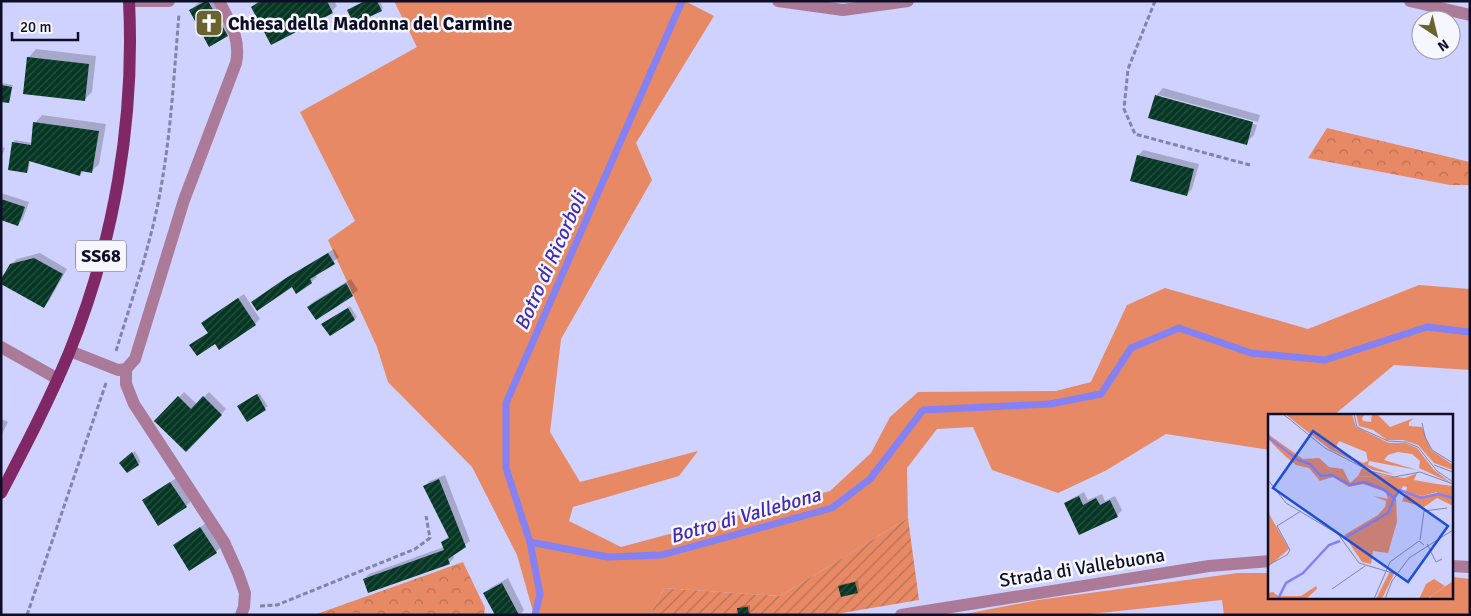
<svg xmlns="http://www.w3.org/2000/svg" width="1471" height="616" font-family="Signika,sans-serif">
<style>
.green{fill:#e78965}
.forest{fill:url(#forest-crowns)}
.garden{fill:url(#garden-furrows)}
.shadow{fill:#0003}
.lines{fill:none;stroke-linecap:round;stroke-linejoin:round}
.stream{stroke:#8381f3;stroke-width:7}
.building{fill:url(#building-hatch)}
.path{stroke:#8284a8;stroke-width:3;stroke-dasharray:5 2.5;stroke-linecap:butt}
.service{stroke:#ac7a99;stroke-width:12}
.minor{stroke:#ac7a99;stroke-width:12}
.primary{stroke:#802766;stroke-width:12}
.labels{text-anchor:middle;stroke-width:5;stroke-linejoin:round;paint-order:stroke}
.shield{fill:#f6f6fe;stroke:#545468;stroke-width:1}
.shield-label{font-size:18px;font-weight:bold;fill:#0e0e27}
.poi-label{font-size:19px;font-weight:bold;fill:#0e0e27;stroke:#f6f6fe;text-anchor:start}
.street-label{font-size:19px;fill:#0e0e27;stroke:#f6f6fe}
.water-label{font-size:20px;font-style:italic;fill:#422bb0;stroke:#f6f6fe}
.inset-river{fill:none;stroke:#8381f3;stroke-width:2.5}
.inset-road{fill:none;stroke:#8284a8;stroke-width:1}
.view{fill:#1d4ed8;fill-opacity:0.15;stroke:#1d4ed8;stroke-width:2.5}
.inset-edge{fill:none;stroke:#0e0e27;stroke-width:2.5}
</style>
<defs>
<pattern id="forest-crowns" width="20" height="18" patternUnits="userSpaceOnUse" patternTransform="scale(1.25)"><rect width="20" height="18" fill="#e78965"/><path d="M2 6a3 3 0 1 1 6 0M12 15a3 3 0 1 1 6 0" fill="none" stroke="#ba6e53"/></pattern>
<pattern id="garden-furrows" width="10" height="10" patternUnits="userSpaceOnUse" patternTransform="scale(1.25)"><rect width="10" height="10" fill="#e78965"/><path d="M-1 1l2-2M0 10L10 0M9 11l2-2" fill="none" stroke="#ba6e53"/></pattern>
<pattern id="building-hatch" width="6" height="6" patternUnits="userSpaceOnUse" patternTransform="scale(1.25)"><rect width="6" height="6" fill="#063724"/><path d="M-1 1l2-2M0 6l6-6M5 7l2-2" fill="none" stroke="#295143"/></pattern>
</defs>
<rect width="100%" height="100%" fill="#cfd2fe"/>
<!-- green -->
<path class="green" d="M394 1H685L714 16 636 143 652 180 561 339 550 432 580 482 698 451 679 476 573 507 569 521 621 547 830 491 871 453 890 417 918 392 1056 391 1091 382 1127 305 1165 288 1308 329 1419 285 1470 289V370L1394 365 1334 415H1270V450L1166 434 1105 471 1058 493 992 470 973 427 937 429 907 468 908 518 780 596 664 588 650 615H534L517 555 472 467 388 382 377 347 328 240 355 221 300 112 417 47Z
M1238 573H1270V597H1452V577L1470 579V615H1224L1222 600 1081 615H960L1038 600Z"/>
<!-- forest -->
<path class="forest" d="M1327 128 1470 162V185H1450L1308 158Z
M463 562 485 608 484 615H314Z"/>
<!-- garden -->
<path class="garden" d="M908 518 919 600 830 615H650L664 588 780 596Z"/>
<!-- shadow -->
<path class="shadow" d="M200 1H224L237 25 227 35 191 10Z
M334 1 337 6 332 11 252 7 258 1Z
M365 1H380L383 8 381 10H349Z
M36 49 96 56 92 92 84 100 24 93 29 57Z
M1 83 13 85 10 99 8 102 1 101Z
M1163 88 1260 115 1258 122 1159 95V98L1257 125 1254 135 1246 143 1150 117 1156 96Z
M42 115 106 124 99 164 91 172 84 170 80 175 30 160 29 169 27 171 13 143 15 140 32 143 35 123Z
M1 147 5 148 1 158Z
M1143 150 1199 164 1192 189 1187 195 1138 156Z
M1 193 29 202 23 219 18 224 1 219Z
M334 249 339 257 315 275 317 277 311 282 290 276Z
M40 253 67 269 49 301 43 307 11 264 17 259Z
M351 279 358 290 352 295 308 307 313 302Z
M244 294 260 319 255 324 216 342 193 343 209 332 203 323 208 318Z
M350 306 357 317 355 319 322 324Z
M184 392 197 404 209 392 226 409 186 450 156 421Z
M259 393 268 406 247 420 241 404Z
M1 419 8 422 1 436Z
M135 451 141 462 127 471 123 460Z
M445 475 470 541 453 554 454 558 449 563 364 579 369 574 444 547 442 542 449 536 424 487 430 481Z
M176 478 191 501 186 506 143 501Z
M1084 492 1088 500 1102 494 1105 501 1115 496 1122 510 1117 516 1066 504 1071 499Z
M206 523 221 547 216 552 174 546Z
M508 578 524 610 520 615H496L485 593 490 588Z
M858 581 859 590 857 592 840 586 842 584Z
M750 605V615H740L739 609 741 606Z"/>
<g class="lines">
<!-- stream -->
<path class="stream" d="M530 542 506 468V403L682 1
M535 615 540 594 530 542 608 557 662 555 832 508 870 479 923 410 1050 404 1101 394 1131 348 1179 328 1251 353 1325 360 1427 327 1470 332"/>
</g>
<!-- building -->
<path class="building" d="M206 1H208L228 36 209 47 189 10Z
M261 1H327L333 13 271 45 251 7Z
M365 1H377L382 11 354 24 347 10Z
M27 57 89 64 85 101 23 94Z
M1 85 12 87 9 103 1 102Z
M1155 95 1253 122 1247 145 1148 118Z
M33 122 99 131 92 173 81 171 80 176 29 161 27 173 8 170 12 142 31 145Z
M1137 155 1194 169 1187 196 1130 181Z
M1 199 25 207 18 226 1 220Z
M328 253 335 264 310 279 312 283 296 294 292 287 257 311 251 302 286 278Z
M34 258 63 274 44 308 1 284V279L10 264Z
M346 283 353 296 316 320 307 307Z
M238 298 256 325 219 350 215 344 197 356 189 345 208 333 201 323Z
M348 308 355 320 330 336 321 324Z
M257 394 266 410 247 422 237 406Z
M178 396 191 409 203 396 222 415 186 452 154 421Z
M132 452 139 465 127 473 119 463Z
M439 479 466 547 448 559 450 564 368 593 363 579 444 550 441 542 449 538 423 486Z
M170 482 187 507 158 526 142 500Z
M1079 496 1083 505 1096 498 1100 505 1110 500 1118 517 1079 535 1064 503Z
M200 527 217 553 189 571 173 545Z
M855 582 858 593 841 597 838 586Z
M502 583 519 615H495L483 593Z
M748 607 749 615H738L737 608Z"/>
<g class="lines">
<!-- path -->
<path class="path" d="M1155 1 1128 69 1124 109 1135 134 1250 165
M116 351C132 299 150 247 160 193 171 134 174 74 179 14
M260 606 277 605 415 549 430 538 426 516
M27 615 106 383"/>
<!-- service -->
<path class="service" d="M126 369V384L134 404 224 542 238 573 245 593 244 607 241 615"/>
<!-- minor -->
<path class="minor" d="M133 1H169
M778 1 843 10 908 1
M1410 1 1470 15
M1 347 58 379
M70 351 118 370 126 369 135 359 184 200 236 63C241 39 230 22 219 1
M1452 566 1470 567
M901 615 1209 566 1270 561"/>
<!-- primary -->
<path class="primary" d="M1 493C25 447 49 401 69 353 114 242 135 121 129 1"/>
</g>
<!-- icons -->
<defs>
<symbol id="church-square" viewBox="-11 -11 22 22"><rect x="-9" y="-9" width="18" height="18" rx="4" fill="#6a632f" stroke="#f6f6fe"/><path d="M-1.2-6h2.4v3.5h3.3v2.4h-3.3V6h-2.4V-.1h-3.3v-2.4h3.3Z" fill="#fff"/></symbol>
</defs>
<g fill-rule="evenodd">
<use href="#church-square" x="193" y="7" width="32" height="32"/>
</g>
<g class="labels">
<!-- shield labels -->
<rect class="shield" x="76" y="240.5" width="50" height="31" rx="4"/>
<g class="shield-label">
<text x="101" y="262">SS68</text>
</g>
<!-- poi labels -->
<g class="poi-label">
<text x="228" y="30">Chiesa della Madonna del Carmine</text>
</g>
<!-- street labels -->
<g class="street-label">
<text transform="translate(1082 567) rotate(-9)" y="7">Strada di Vallebuona</text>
</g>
<!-- water labels -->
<g class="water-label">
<text transform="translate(550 261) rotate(-66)" y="7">Botro di Ricorboli</text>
<text transform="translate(745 515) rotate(-16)" y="7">Botro di Vallebona</text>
</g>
</g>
<!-- overview -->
<g transform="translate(1268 414)">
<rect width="185" height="185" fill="#cfd2fe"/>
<path d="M17 0H84L88 13 121 29H137L149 34 166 56 183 69 151 54 152 47 144 40 130 38 120 41 116 46 149 56 101 47 100 51 128 61 105 56 63 36ZM71 27 98 38 100 47 95 49 67 35ZM88 0H97L94 4 95 7 103 8 104 0H109L122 13 146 4 141 8V12L154 13 163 36 185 51V56L166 49 150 31 135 26H119L105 16 91 12ZM0 20 35 45 51 44 61 53 75 55 82 69 90 62 107 63 117 72 116 62 137 64 149 59 146 66 169 70V78L154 82 138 78 139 73 135 72 128 84 129 108 120 139 105 137 103 150 94 148 76 121 110 101 117 93 118 87 105 82 120 85 118 78 95 70 81 73 65 63 52 67 41 54 28 51 17 42 0 25ZM122 157 126 160 114 185H108ZM185 167V185H162L163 182Z" fill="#e78965" fill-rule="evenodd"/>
<path d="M169 70 185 72V92L169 84 156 93 134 87 138 78 154 82 169 79ZM0 98 21 135 0 153ZM48 172 49 175 38 185H0V179L5 178 10 182H33Z" fill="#e78965"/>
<path d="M94 54 116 62 123 68 117 72 107 63 90 62ZM166 165 177 172 159 185H151L158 170Z" fill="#e78965"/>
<path class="inset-river" d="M0 23 30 46 42 50 53 62 64 61 82 71 96 68 115 75 126 84 132 76 153 84 170 80 185 84M77 124 120 99 126 85M10 185 18 169 35 159 61 131 72 127"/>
<path class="inset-road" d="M15 0 57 34 102 57 126 63 152 58 185 70M86 0 89 13 120 27 137 28 150 33 169 57 185 68M154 9 157 23 164 36 185 49M166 51 185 58M0 66 18 89 70 120 91 149 128 160M152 126 156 97 179 94M159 130 168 148 174 145M0 151 19 141 22 136 9 112 33 97M64 175 97 152M106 185 122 148 151 127 156 131M117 185 124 167 141 144 185 116"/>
<path class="view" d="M45 17 180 112 140 168 5 74Z"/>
<rect width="185" height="185" class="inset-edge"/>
</g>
<!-- border -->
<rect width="1471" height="616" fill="none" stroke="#0e0e27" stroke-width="5"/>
<!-- north arrow -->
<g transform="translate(1436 35) rotate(145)"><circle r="24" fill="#f6f6fe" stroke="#9999a8"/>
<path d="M0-4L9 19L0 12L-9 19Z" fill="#6a632f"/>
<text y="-8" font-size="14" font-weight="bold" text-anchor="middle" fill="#0e0e27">N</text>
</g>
<!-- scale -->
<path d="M12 32v8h66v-8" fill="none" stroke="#0e0e27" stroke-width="2.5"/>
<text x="20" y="32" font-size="15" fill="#0e0e27" stroke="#f6f6fe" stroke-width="4" paint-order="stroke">20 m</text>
</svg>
